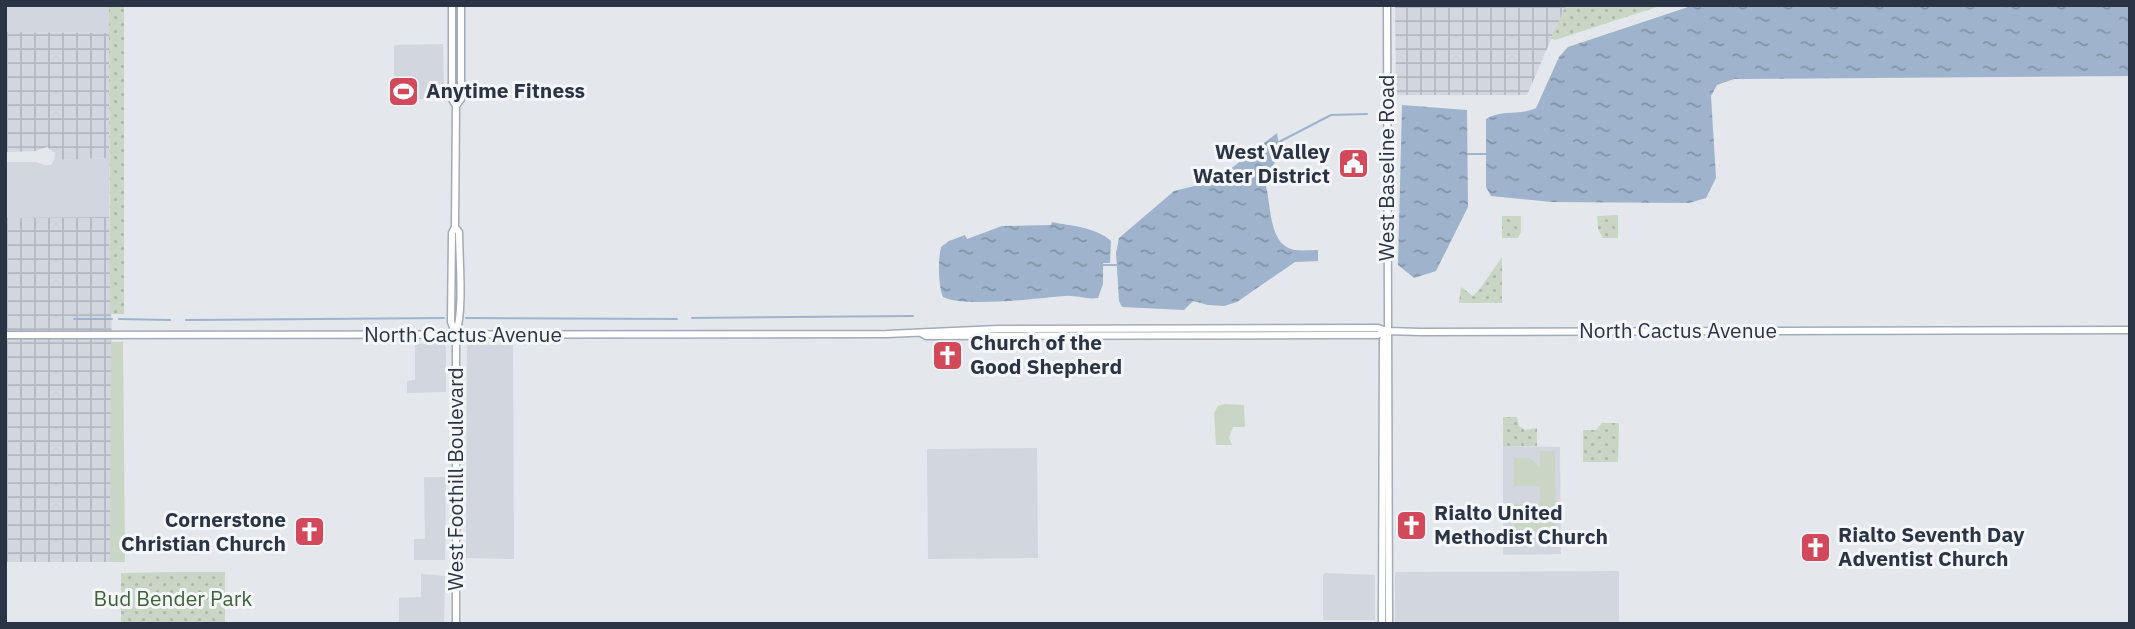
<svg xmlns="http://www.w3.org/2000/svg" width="2135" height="629" font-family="'IBM Plex Sans',sans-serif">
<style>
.built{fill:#d2d6de}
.industrial{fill:url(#industrial-grid)}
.green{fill:#c9d6c5}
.park{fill:url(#park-dots)}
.water{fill:url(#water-ripples)}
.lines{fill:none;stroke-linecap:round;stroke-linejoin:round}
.stream{stroke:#9fb4cc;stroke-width:2}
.major-casing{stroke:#a3abb8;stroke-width:9}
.major{stroke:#fff;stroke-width:6}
.labels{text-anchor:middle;stroke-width:6;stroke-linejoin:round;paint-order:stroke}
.poi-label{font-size:21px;font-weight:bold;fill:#2b3445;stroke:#f4f6f9;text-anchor:start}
.street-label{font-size:21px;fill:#2b3445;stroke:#f4f6f9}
.park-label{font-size:21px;fill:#3f6138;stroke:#f4f6f9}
</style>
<defs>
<pattern id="industrial-grid" width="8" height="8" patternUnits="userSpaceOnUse" patternTransform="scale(1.75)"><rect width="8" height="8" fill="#d2d6de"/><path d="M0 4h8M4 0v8" fill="none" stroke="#b4b8c0"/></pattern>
<pattern id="park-dots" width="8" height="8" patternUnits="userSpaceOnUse" patternTransform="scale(1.75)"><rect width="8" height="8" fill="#c9d6c5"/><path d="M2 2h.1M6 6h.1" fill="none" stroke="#adb8ab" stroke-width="1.8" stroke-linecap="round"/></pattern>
<pattern id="water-ripples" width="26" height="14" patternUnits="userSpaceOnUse" patternTransform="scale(1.75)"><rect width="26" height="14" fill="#9fb4cc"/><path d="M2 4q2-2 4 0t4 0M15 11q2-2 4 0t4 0" fill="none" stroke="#8293a7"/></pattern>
</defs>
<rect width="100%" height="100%" fill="#e4e7ec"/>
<!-- built -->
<path class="built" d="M5 5H109V33L5 32Z
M443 44 444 87 427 88V99H394V45Z
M109 158V217L5 218V162H36L45 165H51L54 160Z
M415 344H444L446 348V392L407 393V381L415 380Z
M467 345H513L514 559 466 558Z
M1503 446 1560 447 1561 554 1503 555Z
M1037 448 1038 558 928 559 927 449Z
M424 477H446L445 560H414V539H425Z
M1619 571V624H1395V572Z
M1325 573 1375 575V620H1323V575Z
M421 574 445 576 444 624H399V598L421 597Z"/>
<!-- industrial -->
<path class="industrial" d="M1395 5H1566L1527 95H1396Z
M5 32 109 33V158L54 160 55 153 47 147 36 151 5 152Z
M109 217 112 345 110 562H5V218Z"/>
<!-- green -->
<path class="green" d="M111 342H123L125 562H110Z
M1224 404 1244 405 1245 427H1233L1229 438 1232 445H1216L1214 413 1218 406Z
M1540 451H1555L1556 543H1540L1539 527C1533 537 1526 537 1515 537L1514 504H1540V486H1514V458H1530L1540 467Z"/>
<!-- park -->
<path class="park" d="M109 5H124V314H110Z
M1566 5H1663L1555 40 1551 38Z
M1618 215V238H1603L1598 229 1597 216Z
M1502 216H1521V232L1518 238H1502Z
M1502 257V303H1459L1461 287 1473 296 1479 290Z
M1503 417H1517L1519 426 1525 430 1537 428V446H1503Z
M1602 423H1619L1618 462H1583V430H1596Z
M176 572H225V624H121V573Z"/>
<!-- water -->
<path class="water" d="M1694 5H2130V76L1734 79 1717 85 1711 96 1716 178 1706 198 1689 203 1552 202 1491 196 1486 187V119C1502 109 1520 116 1536 108L1559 57 1568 47Z
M1402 105 1467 110 1468 207 1436 271 1414 278 1398 265Z
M1277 133 1280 151 1265 183C1272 203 1267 245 1295 250 1302 251 1311 250 1318 250V261L1295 262 1237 302 1224 306 1208 305 1193 301 1184 310 1122 307 1119 301 1116 253 1119 238 1174 191 1215 181Z
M1052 222C1071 226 1096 227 1111 241L1110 263H1103V284L1098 298C1087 300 1076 295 1065 296 1039 298 965 308 943 297 938 284 938 261 941 247L949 241 965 235 967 239 1002 226 1051 225Z"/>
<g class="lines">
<!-- stream -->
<path class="stream" d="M1279 142 1331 115 1367 114
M1468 154H1486
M1103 265H1117
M466 318 677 319
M692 318 913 316
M74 319H112
M119 319 170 320
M186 320 444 318"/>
<defs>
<path id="major" d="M452 5V99L456 106 455 227 452 233 451 322 456 334
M1387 5 1389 624
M456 106 461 99V5
M455 227 459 232C459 259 464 309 456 334V624
M921 333 926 336 1329 335H1378L1387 331
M5 335 887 334 998 329 1378 328 1387 331 1421 332 2130 330
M1382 624 1383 340 1387 331"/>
</defs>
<!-- major casing -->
<use href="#major" class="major-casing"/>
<!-- major -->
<use href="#major" class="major"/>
</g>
<!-- icons -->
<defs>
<symbol id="stadium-square" viewBox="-11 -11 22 22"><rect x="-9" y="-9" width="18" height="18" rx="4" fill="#d1495b" stroke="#f4f6f9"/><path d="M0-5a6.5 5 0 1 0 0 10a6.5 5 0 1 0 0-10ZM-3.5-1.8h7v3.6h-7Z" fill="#fff"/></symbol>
<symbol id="civic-square" viewBox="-11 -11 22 22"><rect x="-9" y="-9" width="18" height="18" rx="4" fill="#d1495b" stroke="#f4f6f9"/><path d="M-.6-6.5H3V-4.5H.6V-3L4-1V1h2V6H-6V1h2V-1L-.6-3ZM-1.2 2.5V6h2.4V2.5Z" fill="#fff"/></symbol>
<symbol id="church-square" viewBox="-11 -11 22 22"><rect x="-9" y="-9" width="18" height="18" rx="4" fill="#d1495b" stroke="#f4f6f9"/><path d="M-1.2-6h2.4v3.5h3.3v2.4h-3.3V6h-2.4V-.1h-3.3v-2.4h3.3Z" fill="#fff"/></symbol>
</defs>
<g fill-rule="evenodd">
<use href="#stadium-square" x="386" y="74" width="35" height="35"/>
<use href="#civic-square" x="1336" y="146" width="35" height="35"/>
<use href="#church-square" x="930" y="338" width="35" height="35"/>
<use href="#church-square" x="1394" y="508" width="35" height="35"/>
<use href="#church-square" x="292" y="514" width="35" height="35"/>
<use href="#church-square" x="1798" y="530" width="35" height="35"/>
</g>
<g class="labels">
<!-- poi labels -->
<g class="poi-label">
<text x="426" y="98">Anytime Fitness</text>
<text x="1330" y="159" text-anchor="end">West Valley<tspan x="1330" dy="24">Water District</tspan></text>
<text x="970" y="350">Church of the<tspan x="970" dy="24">Good Shepherd</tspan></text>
<text x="1434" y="520">Rialto United<tspan x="1434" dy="24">Methodist Church</tspan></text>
<text x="286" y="527" text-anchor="end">Cornerstone<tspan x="286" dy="24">Christian Church</tspan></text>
<text x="1838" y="542">Rialto Seventh Day<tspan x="1838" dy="24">Adventist Church</tspan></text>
</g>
<!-- street labels -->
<g class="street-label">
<text transform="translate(1387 168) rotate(-90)" y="7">West Baseline Road</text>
<text x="1678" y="338">North Cactus Avenue</text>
<text x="463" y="342">North Cactus Avenue</text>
<text transform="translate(456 479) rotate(-90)" y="7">West Foothill Boulevard</text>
</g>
<!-- park labels -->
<g class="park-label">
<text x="173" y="606">Bud Bender Park</text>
</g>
</g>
<!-- border -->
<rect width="2135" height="629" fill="none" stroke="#2b3445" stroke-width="14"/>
</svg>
